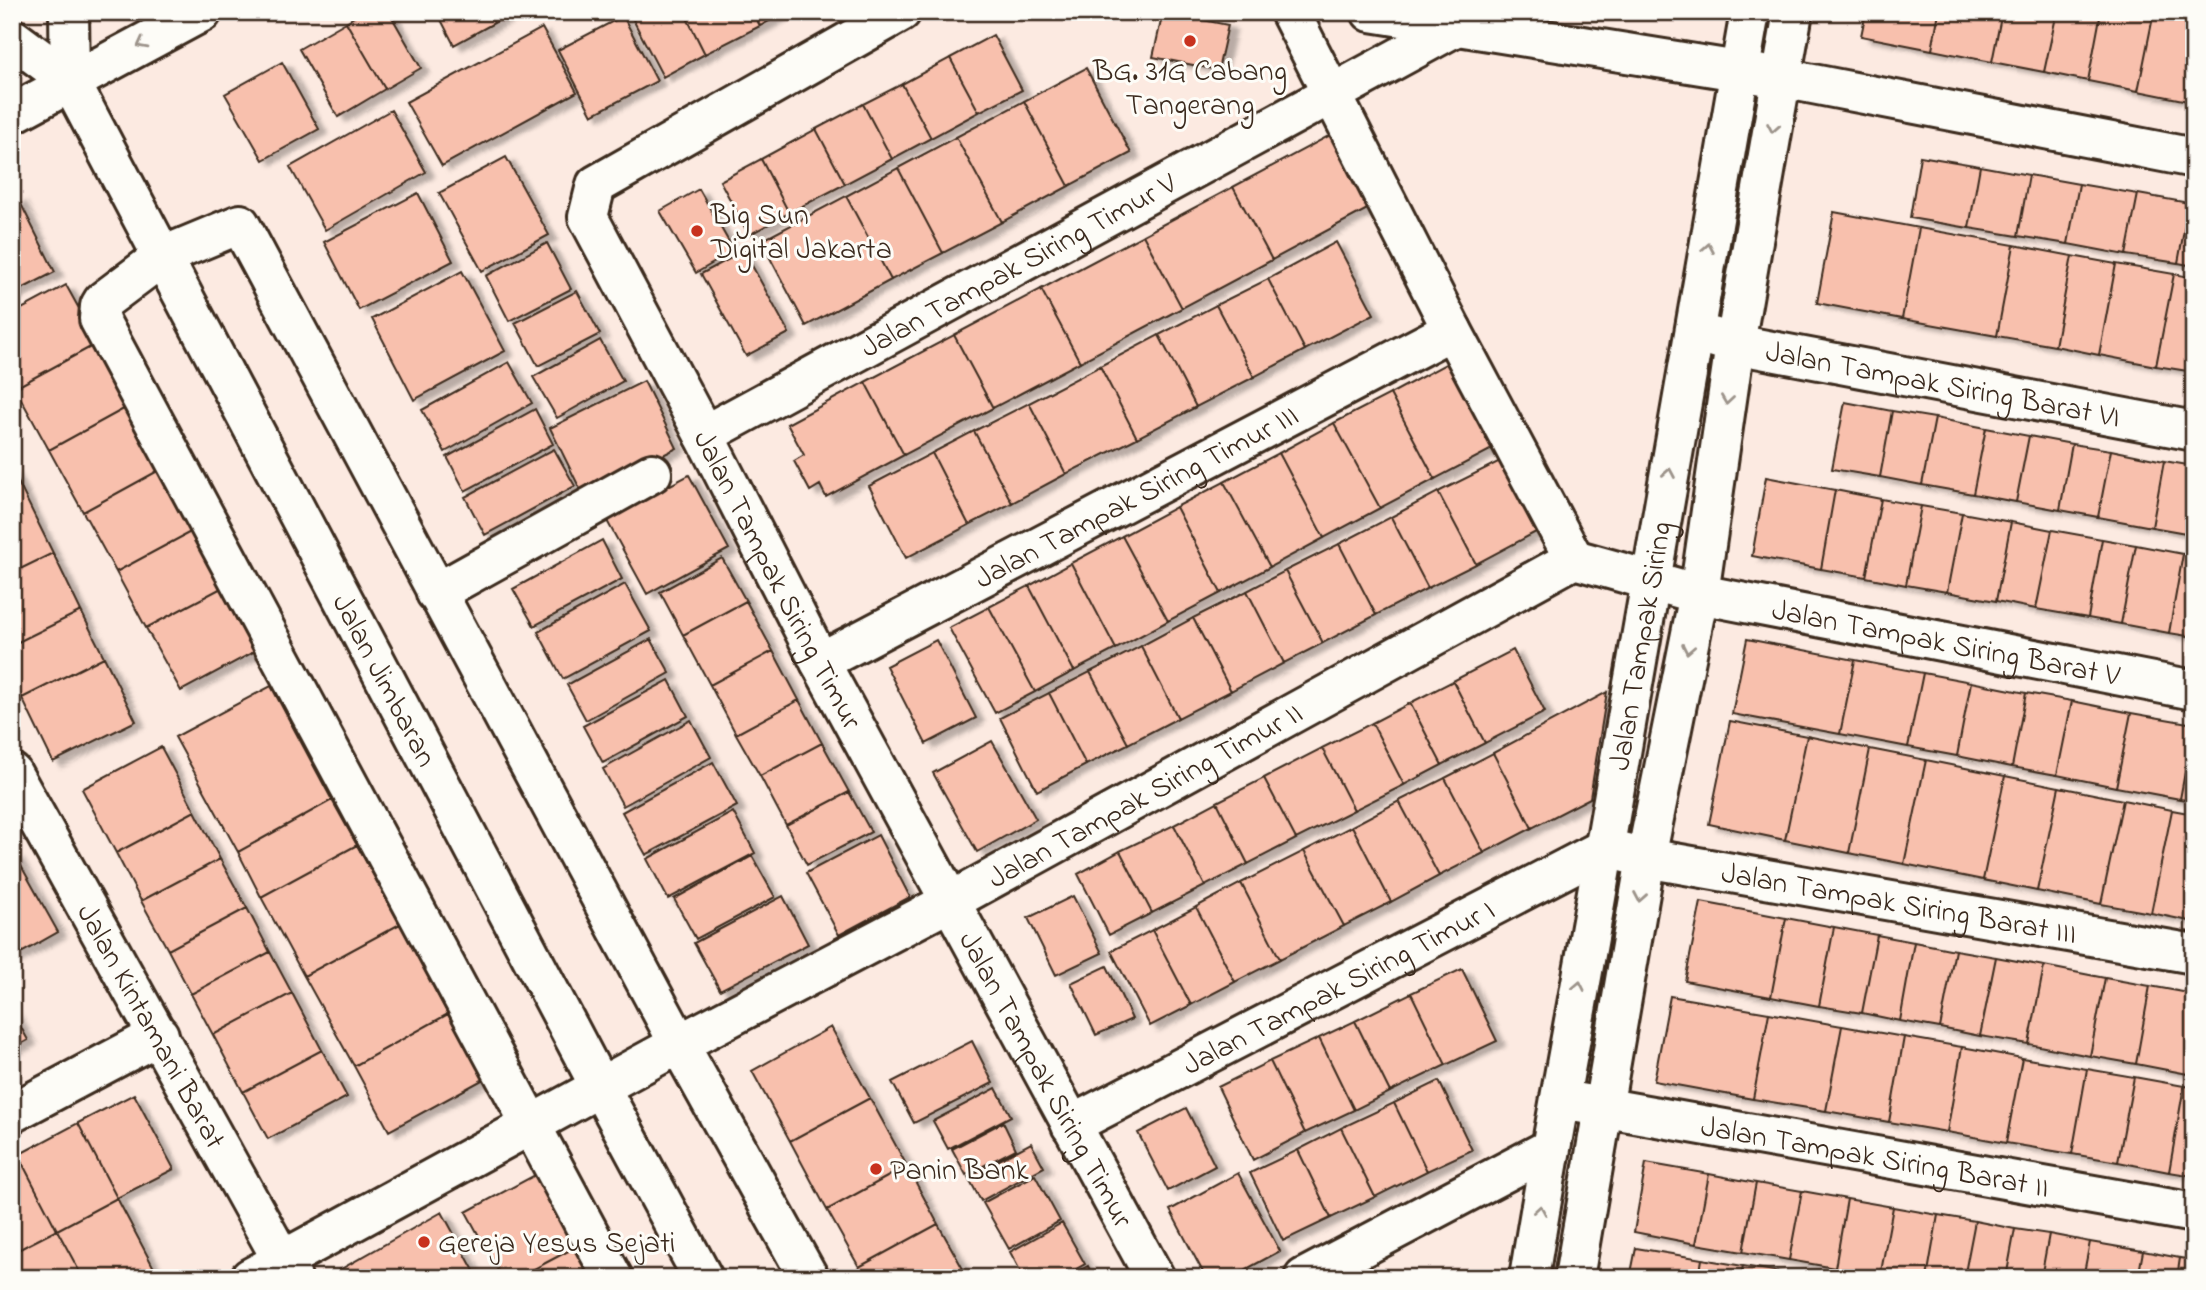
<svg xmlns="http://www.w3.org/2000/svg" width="2206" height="1290" font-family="'Indie Flower',sans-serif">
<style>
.building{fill:#f8c0ad;stroke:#3b2a1e;stroke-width:2;filter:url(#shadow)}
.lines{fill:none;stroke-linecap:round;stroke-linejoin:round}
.minor-casing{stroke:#3b2a1e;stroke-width:44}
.minor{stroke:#fdfcf7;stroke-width:38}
.oneway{stroke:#9c938a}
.poi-dot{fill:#c8321e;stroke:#fdfcf7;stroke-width:2.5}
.labels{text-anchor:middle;stroke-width:6;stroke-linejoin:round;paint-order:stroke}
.poi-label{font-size:30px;fill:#3b2a1e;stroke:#fdfcf7;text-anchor:start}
.street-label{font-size:30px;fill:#3b2a1e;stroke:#fdfcf7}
</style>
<defs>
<filter id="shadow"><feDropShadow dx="8" dy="4.5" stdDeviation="2" flood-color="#0004"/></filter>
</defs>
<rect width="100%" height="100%" fill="#fceae1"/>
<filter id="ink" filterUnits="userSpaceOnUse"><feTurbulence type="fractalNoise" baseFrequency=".0143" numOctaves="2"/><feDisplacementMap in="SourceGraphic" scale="14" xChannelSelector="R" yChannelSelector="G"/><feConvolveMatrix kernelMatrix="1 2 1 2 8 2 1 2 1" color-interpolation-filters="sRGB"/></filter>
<g filter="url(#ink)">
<!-- building -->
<path class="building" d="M362 12H389L421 68 385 89 346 22Z
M437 12H488L494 23 454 45Z
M488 12H516L494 23Z
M629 12H684L705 54 663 77Z
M684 12H753L760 26 705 54Z
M753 12H785L760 26Z
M1163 12 1228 25 1218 70 1153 57Z
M1866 12H1939L1932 50 1861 36Z
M1939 12H2002L1992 62 1932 50Z
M2002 12H2057L2044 72 1992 62Z
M2057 12H2101L2088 81 2044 72Z
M2101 12H2154L2138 91 2088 81Z
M2154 12H2194L2193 102 2138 91Z
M623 16 657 81 592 115 558 50Z
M346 22 385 89 338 117 299 49Z
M542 28 577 92 442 166 406 102Z
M993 35 1022 90 979 112 950 58Z
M950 58 979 112 931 138 902 84Z
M282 62 319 129 263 160 225 94Z
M1086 68 1131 153 1069 186 1024 101Z
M902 84 931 138 892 159 863 104Z
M1024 101 1069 186 1002 222 956 137Z
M863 104 892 159 845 184 816 129Z
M391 110 426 172 325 230 290 167Z
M816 129 845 184 789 213 761 159Z
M1334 133 1373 206 1272 260 1233 187Z
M956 137 1002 222 943 253 898 168Z
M1920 156 1980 166 1969 228 1910 218Z
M506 157 549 235 482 271 439 193Z
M761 159 789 213 749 235 720 181Z
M1980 166 2029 175 2018 236 1969 228Z
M898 168 943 253 891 280 846 196Z
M2029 175 2079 184 2068 244 2018 236Z
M2079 184 2138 194 2126 255 2068 244Z
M1233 187 1272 260 1182 308 1143 235Z
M699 189 734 251 696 273 660 211Z
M418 193 453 261 359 310 324 242Z
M2138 194 2189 203 2178 263 2126 255Z
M846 196 891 280 806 326 761 241Z
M18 198 55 272 12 294V201Z
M2189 203 2194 204V266L2178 263Z
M1834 212 1919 228 1902 319 1817 303Z
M1919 228 2014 245 1997 336 1902 319Z
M1143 235 1182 308 1080 362 1041 289Z
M1336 242 1374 314 1305 350 1268 279Z
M547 243 571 289 509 321 486 276Z
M2014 245 2072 256 2055 346 1997 336Z
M744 251 789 333 746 356 701 274Z
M2072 256 2116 264 2099 355 2055 346Z
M2116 264 2174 274 2156 366 2099 355Z
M462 271 505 351 414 400 372 319Z
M2174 274 2194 278V372L2156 366Z
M1268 279 1305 350 1254 377 1216 305Z
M66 285 98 343 15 388 12 383V314Z
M1041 289 1080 362 993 408 954 335Z
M577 291 600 334 538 366 515 323Z
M1216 305 1254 377 1196 407 1159 335Z
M954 335 993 408 904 455 865 382Z
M1159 335 1196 407 1137 438 1100 366Z
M600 340 623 381 557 418 533 377Z
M98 343 131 405 49 450 15 388Z
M1451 361 1496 447 1435 479 1390 394Z
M509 362 532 403 445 452 422 410Z
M1100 366 1137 438 1066 474 1029 403Z
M644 381 677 448 583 495 550 428Z
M865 382 904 455 826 497 820 485 810 491 794 461 804 455 787 424Z
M1390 394 1435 479 1380 508 1334 423Z
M1845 402 1892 411 1880 477 1832 469Z
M1029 403 1066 474 1012 503 974 431Z
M131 405 165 467 83 512 49 450Z
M535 409 553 444 465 491 447 457Z
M1892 411 1935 418 1922 485 1880 477Z
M1935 418 1986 428 1973 494 1922 485Z
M1334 423 1380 508 1324 538 1279 453Z
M1986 428 2029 436 2016 502 1973 494Z
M974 431 1012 503 969 525 932 453Z
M2029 436 2072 444 2060 510 2016 502Z
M2072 444 2111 450 2098 517 2060 510Z
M554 449 575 486 485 535 465 497Z
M2111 450 2164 461 2152 527 2098 517Z
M932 453 969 525 906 558 869 486Z
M1279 453 1324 538 1270 567 1224 482Z
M1500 461 1536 532 1476 564 1438 492Z
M2164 461 2194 466V491L2186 533 2152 527Z
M165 467 198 528 116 572 83 512Z
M12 470 53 553 12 573Z
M689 475 729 549 647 594 606 519Z
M1766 477 1835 490 1821 569 1752 556Z
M1224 482 1270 567 1221 593 1176 507Z
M1835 490 1881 499 1866 577 1821 569Z
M2194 491V534L2186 533Z
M1438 492 1476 564 1428 588 1391 517Z
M1881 499 1921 506 1906 585 1866 577Z
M1921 506 1962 513 1947 592 1906 585Z
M1176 507 1221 593 1168 621 1122 536Z
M1962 513 2011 522 1996 601 1947 592Z
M1391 517 1428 588 1376 615 1339 544Z
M2011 522 2052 530 2036 609 1996 601Z
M198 528 229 584 146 628 116 572Z
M2052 530 2102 539 2088 618 2036 609Z
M1122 536 1168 621 1116 649 1071 563Z
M2102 539 2136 545 2121 624 2088 618Z
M602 540 622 579 534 626 513 589Z
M1339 544 1376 615 1323 643 1285 571Z
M2136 545 2183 554 2169 633 2121 624Z
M53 553 81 611 12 645V573Z
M2183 554 2194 556V637L2169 633Z
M722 558 746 601 683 635 660 592Z
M1071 563 1116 649 1074 671 1029 586Z
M1285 571 1323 643 1284 663 1247 591Z
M229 584 263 647 181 691 146 628Z
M625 584 651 631 563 679 538 632Z
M1029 586 1074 671 1035 692 989 607Z
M1247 591 1284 663 1231 691 1193 618Z
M746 601 773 651 710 685 683 635Z
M989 607 1035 692 995 713 949 628Z
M81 611 104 657 22 698 12 678V645Z
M1193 618 1231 691 1178 718 1141 646Z
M651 639 670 673 586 720 567 685Z
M1747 639 1855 660 1840 734 1732 714Z
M936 640 976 718 926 744 886 666Z
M1141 646 1178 718 1128 744 1090 672Z
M1513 650 1545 712 1485 743 1453 681Z
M773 651 799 700 736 734 710 685Z
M104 657 136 721 53 762 22 698Z
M1855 660 1923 673 1908 747 1840 734Z
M1090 672 1128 744 1086 765 1049 693Z
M1923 673 1971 682 1957 756 1908 747Z
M669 680 688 716 603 763 583 726Z
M1453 681 1485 743 1442 765 1410 703Z
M1971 682 2026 693 2012 767 1957 756Z
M271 686 332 800 238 852 175 737Z
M1607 692 1590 798 1532 828 1493 753Z
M1049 693 1086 765 1037 791 1000 718Z
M2026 693 2072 701 2057 775 2012 767Z
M799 700 822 743 760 776 736 734Z
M2072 701 2131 713 2116 787 2057 775Z
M1410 703 1442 765 1404 785 1372 723Z
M2131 713 2194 724 2180 799 2116 787Z
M691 720 711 757 623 806 603 769Z
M1730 721 1807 736 1785 840 1709 824Z
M1372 723 1404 785 1354 810 1322 748Z
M2194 726V801L2180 799Z
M1807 736 1870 749 1849 853 1785 840Z
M992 741 1036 819 977 852 933 773Z
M822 743 849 792 786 825 760 776Z
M161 747 195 811 116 853 82 789Z
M1322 748 1354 810 1296 839 1264 778Z
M1870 749 1926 760 1904 864 1849 853Z
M1493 753 1532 828 1484 853 1445 778Z
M1926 760 2005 776 1983 880 1904 864Z
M713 762 737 806 646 855 622 812Z
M2005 776 2059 787 2037 891 1983 880Z
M1264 778 1296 839 1248 864 1217 802Z
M1445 778 1484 853 1439 876 1399 801Z
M2059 787 2123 800 2101 904 2037 891Z
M849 792 871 832 807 865 786 825Z
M332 800 357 845 261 897 238 852Z
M2123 800 2172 810 2151 913 2101 904Z
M1399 801 1439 876 1391 902 1352 826Z
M1217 802 1248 864 1205 886 1174 825Z
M2172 810 2194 814V922L2151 913Z
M195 811 220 859 141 901 116 853Z
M733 812 755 853 668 899 647 859Z
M1174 825 1205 886 1152 913 1120 851Z
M1352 826 1391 902 1344 926 1304 851Z
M878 835 910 897 839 935 806 873Z
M357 845 400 924 304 976 261 897Z
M1120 851 1152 913 1109 935 1078 874Z
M1304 851 1344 926 1280 959 1241 883Z
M15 855 58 932 12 958V857Z
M752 856 775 897 696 939 674 899Z
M220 859 247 908 168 950 141 901Z
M1241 883 1280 959 1235 982 1196 907Z
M783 896 808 944 720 990 694 943Z
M1073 896 1102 953 1056 975 1028 918Z
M1701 902 1786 918 1771 997 1685 981Z
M1196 907 1235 982 1191 1005 1152 930Z
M247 908 270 952 191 994 168 950Z
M1786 918 1834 927 1819 1006 1771 997Z
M400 924 448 1014 354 1066 304 976Z
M1834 927 1877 935 1862 1013 1819 1006Z
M1152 930 1191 1005 1150 1026 1111 951Z
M1877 935 1914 942 1900 1021 1862 1013Z
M1914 942 1955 950 1940 1028 1900 1021Z
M1955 950 1996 957 1980 1036 1940 1028Z
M270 952 292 993 213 1035 191 994Z
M1996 957 2044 966 2029 1044 1980 1036Z
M1107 966 1132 1019 1096 1035 1071 983Z
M2044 966 2105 978 2090 1056 2029 1044Z
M1462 969 1497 1041 1446 1065 1411 993Z
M2105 978 2150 986 2136 1064 2090 1056Z
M2150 986 2194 994V1043L2188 1074 2136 1064Z
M292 993 322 1050 243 1092 213 1035Z
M1411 993 1446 1065 1390 1092 1355 1021Z
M1670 996 1769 1013 1753 1099 1654 1081Z
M12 1011 28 1040 12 1049Z
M1769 1013 1842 1026 1826 1111 1753 1099Z
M448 1014 484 1079 389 1131 354 1066Z
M1355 1021 1390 1092 1354 1110 1319 1038Z
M1842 1026 1904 1037 1889 1122 1826 1111Z
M831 1027 870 1098 790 1141 752 1071Z
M1904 1037 1962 1047 1947 1132 1889 1122Z
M1319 1038 1354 1110 1305 1133 1270 1061Z
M972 1041 993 1083 914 1123 892 1082Z
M2194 1043V1075L2188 1074Z
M1962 1047 2022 1058 2006 1143 1947 1132Z
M322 1050 347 1097 268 1139 243 1092Z
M2022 1058 2087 1069 2072 1154 2006 1143Z
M1270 1061 1305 1133 1253 1160 1218 1087Z
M2087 1069 2134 1077 2118 1162 2072 1154Z
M2134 1077 2184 1086 2169 1172 2118 1162Z
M1439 1081 1472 1150 1427 1171 1394 1103Z
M2184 1086 2194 1087V1176L2169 1172Z
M996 1088 1011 1116 948 1149 933 1121Z
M134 1094 174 1169 117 1198 78 1123Z
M870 1098 907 1166 827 1210 790 1141Z
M1394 1103 1427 1171 1375 1197 1341 1128Z
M1186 1108 1215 1166 1168 1191 1138 1133Z
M1003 1122 1016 1149 966 1175 952 1149Z
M78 1123 117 1198 57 1230 18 1155Z
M1341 1128 1375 1197 1331 1218 1298 1150Z
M1031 1143 1044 1167 981 1201 968 1177Z
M1298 1150 1331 1218 1283 1241 1250 1173Z
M18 1155 57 1230 12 1253V1158Z
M1646 1163 1709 1174 1696 1244 1634 1232Z
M907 1166 938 1224 859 1267 827 1210Z
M1238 1173 1280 1251 1230 1278H1206L1170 1210Z
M1709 1174 1756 1183 1743 1252 1696 1244Z
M535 1175 574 1248 517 1278H502L466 1212Z
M1035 1175 1060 1221 1009 1249 983 1203Z
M1756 1183 1802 1191 1789 1260 1743 1252Z
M1802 1191 1847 1199 1835 1268 1789 1260Z
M117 1198 155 1270 140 1278H83L57 1230Z
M1847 1199 1893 1207 1880 1277 1835 1268Z
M1893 1207 1938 1215 1927 1278 1880 1277Z
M442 1212 478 1278H339L336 1272Z
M1938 1215 1975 1221 1964 1278H1927Z
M1975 1221 2015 1229 2006 1278H1964Z
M1062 1223 1085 1264 1060 1278H1024L1010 1252Z
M938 1224 968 1278H865L859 1267Z
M2015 1229 2049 1234 2041 1278H2006Z
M57 1230 83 1278H13L12 1253Z
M2049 1234 2090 1242 2083 1278H2041Z
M2090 1242 2143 1251 2138 1278H2083Z
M574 1248 590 1278H517Z
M1636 1248 1702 1259 1699 1278H1630Z
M2143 1251 2180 1258 2177 1278H2138Z
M2180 1258 2194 1260V1278H2177Z
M1702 1259 1743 1266 1740 1278H1699Z
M1088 1266 1094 1278H1067Z
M1743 1266 1792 1274 1791 1278H1740Z"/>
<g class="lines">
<defs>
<g id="minor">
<path d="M69 12 70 81"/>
<path id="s1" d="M901 12 596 185 588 217 704 435 820 662 1155 1278"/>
<path d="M1290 12 1452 330 1574 559"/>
<path d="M1371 12 1782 78 2194 158"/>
<path id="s2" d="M12 38 70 81 600 1087 703 1278"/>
<path d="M12 114 202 12"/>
<path id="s3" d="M1712 337 1735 344 2194 431"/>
<path id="s4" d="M704 435 1455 27"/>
<path d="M436 593 652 473"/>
<path id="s5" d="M820 662 1452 330"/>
<path id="s6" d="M12 773 292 1278"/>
<path id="s7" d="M1579 1103 2194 1213"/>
<path d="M12 1113 159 1035"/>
<path id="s8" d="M1071 1125 1605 848 1646 858 2194 954"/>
<path id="s9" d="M250 1278 679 1044 951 901 1574 559 1699 594 2194 690"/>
<path d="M613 1278 99 319 100 306 103 301 163 256 240 224 679 1044 809 1278"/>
<path d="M1304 1278 1549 1149"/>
<path id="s10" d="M1529 1278C1552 1133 1581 990 1605 845 1653 568 1700 290 1750 12"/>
<path d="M1574 1278 1646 858 1699 594 1735 344 1793 12"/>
</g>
</defs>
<!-- minor casing -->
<use href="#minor" class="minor-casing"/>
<!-- minor -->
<use href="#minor" class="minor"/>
</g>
<!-- one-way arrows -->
<defs><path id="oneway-chevron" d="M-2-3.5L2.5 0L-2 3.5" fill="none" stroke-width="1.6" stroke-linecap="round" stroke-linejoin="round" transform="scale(1.75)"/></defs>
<g class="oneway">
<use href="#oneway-chevron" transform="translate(142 44) rotate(152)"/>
<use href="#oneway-chevron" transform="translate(1773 128) rotate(100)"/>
<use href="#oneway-chevron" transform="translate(1708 248) rotate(-80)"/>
<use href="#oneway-chevron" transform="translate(1727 400) rotate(98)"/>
<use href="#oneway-chevron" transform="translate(1669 473) rotate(-80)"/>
<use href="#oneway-chevron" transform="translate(1688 649) rotate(101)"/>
<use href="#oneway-chevron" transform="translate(1640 897) rotate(100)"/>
<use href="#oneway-chevron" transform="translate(1579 986) rotate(-79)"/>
<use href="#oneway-chevron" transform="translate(1540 1210) rotate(-81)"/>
</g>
</g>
<!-- markers -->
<g class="poi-dot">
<circle cx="1190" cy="41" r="7"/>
<circle cx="697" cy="231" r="7"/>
<circle cx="876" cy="1169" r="7"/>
<circle cx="424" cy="1242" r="7"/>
</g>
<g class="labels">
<!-- poi labels -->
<g class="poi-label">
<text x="1190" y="80" text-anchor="middle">BG. 31G Cabang<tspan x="1190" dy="34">Tangerang</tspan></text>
<text x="711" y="224">Big Sun<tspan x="711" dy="34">Digital Jakarta</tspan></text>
<text x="890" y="1179">Panin Bank</text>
<text x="438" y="1252">Gereja Yesus Sejati</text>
</g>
<!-- street labels -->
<g class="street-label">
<text dy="10" stroke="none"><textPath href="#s4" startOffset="357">Jalan Tampak Siring Timur V</textPath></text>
<text dy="10" stroke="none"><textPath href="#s3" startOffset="236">Jalan Tampak Siring Barat VI</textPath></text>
<text dy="10" stroke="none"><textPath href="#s5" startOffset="357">Jalan Tampak Siring Timur III</textPath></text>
<text dy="10" stroke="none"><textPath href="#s1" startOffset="793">Jalan Tampak Siring Timur</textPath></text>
<text dy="10" stroke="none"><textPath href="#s9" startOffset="1888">Jalan Tampak Siring Barat V</textPath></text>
<text dy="10" stroke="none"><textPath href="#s10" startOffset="642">Jalan Tampak Siring</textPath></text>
<text dy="10" stroke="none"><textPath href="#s2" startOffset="749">Jalan Jimbaran</textPath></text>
<text dy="10" stroke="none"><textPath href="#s9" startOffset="1017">Jalan Tampak Siring Timur II</textPath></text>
<text dy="10" stroke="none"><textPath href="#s8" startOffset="901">Jalan Tampak Siring Barat III</textPath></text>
<text dy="10" stroke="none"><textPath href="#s8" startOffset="301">Jalan Tampak Siring Timur I</textPath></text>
<text dy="10" stroke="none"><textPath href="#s6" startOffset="289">Jalan Kintamani Barat</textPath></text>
<text dy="10" stroke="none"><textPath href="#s1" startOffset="1360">Jalan Tampak Siring Timur</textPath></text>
<text dy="10" stroke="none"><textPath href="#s7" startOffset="301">Jalan Tampak Siring Barat II</textPath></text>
</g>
</g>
<!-- margin -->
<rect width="2206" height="1290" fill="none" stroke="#fdfcf7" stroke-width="42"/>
<rect x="21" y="21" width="2164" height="1248" fill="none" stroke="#3b2a1e" stroke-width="2.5" filter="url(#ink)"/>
</svg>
